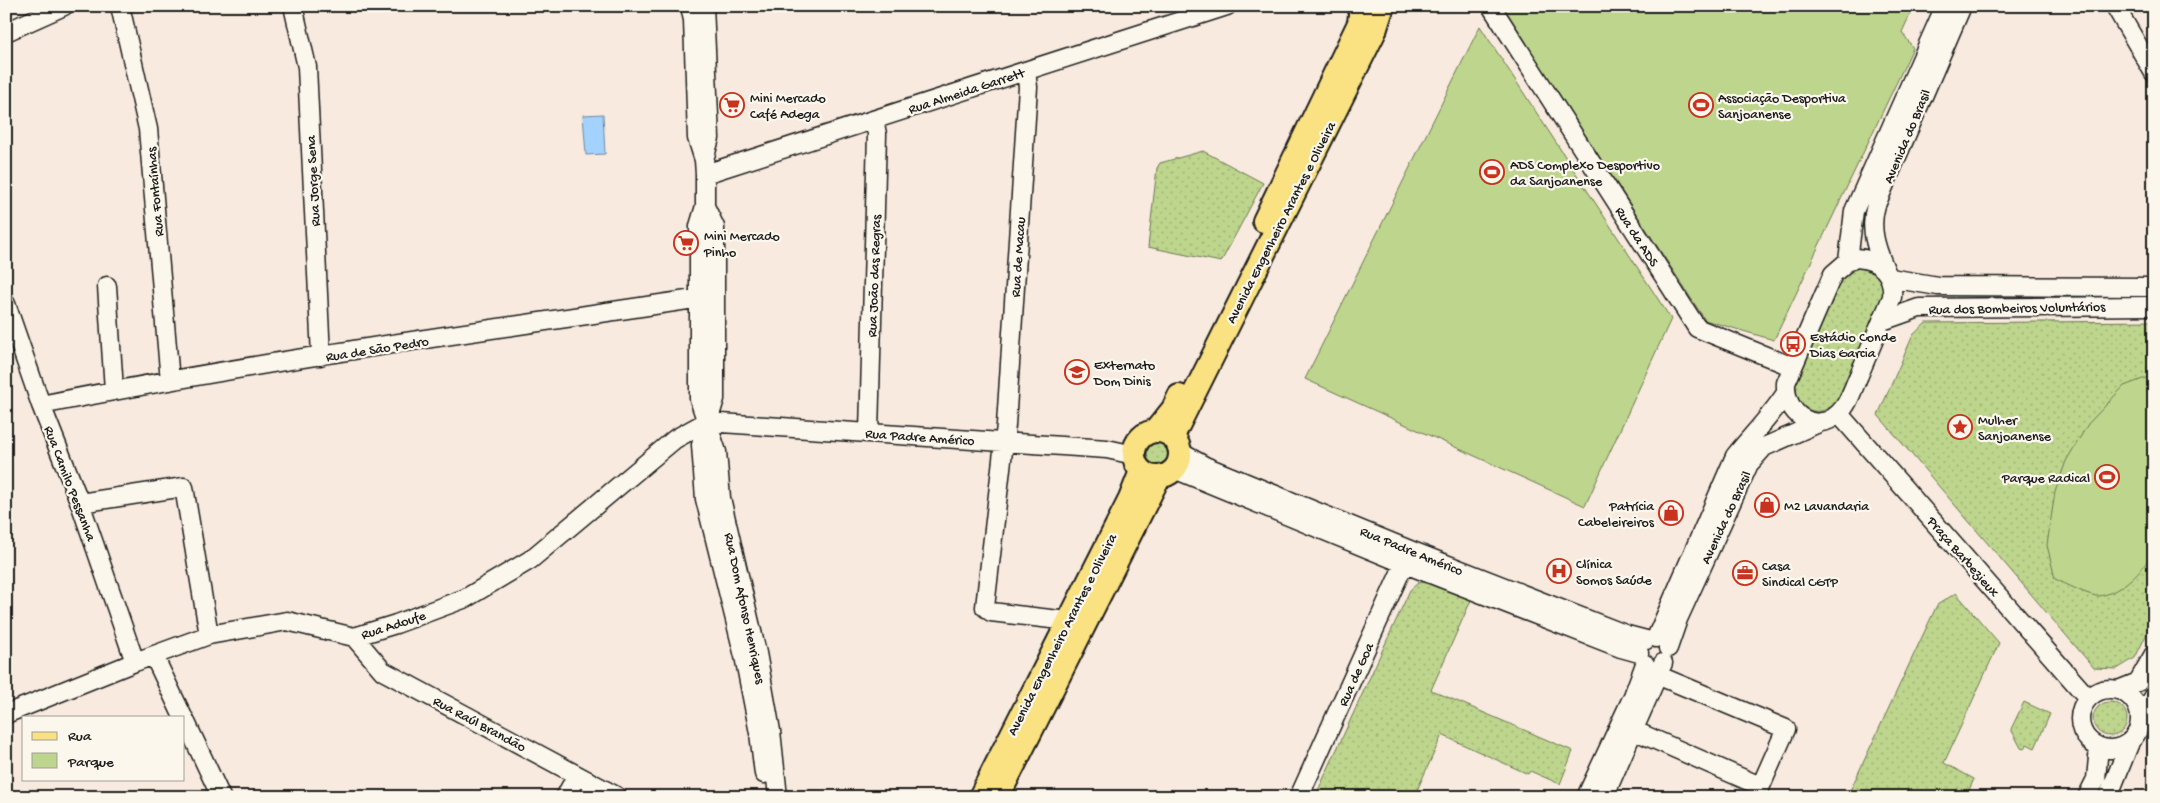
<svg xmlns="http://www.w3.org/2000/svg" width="2160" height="803" font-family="'Gochi Hand',sans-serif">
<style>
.green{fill:url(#green-dots);stroke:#6c7854}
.pitch{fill:#bdd58c;stroke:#6c7854}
.water{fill:#a3d2ff;stroke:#6d89a4}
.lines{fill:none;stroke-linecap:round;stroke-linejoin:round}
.minor-casing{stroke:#1c1c1c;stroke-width:21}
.major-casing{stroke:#1c1c1c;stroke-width:26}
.minor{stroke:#fbf7ec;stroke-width:18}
.major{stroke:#fae181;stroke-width:22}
.labels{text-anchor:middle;stroke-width:4.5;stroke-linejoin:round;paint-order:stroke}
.street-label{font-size:14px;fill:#1c1c1c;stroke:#fbf7ec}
.poi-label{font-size:14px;fill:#1c1c1c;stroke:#fbf7ec;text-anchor:start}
</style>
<defs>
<pattern id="green-dots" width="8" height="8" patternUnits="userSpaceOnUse" patternTransform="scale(1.25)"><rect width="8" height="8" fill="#bdd58c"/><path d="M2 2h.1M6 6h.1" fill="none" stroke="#a2b678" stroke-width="1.8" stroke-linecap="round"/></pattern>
</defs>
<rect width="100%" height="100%" fill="#f8eade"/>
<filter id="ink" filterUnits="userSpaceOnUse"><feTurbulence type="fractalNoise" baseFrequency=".02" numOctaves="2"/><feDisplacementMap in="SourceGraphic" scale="10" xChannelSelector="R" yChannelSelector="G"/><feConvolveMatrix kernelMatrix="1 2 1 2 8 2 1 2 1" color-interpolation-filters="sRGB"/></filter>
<g filter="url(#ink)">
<!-- green -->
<path class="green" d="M1203 151 1263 183 1221 262 1148 247 1157 168 1160 163Z
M1859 266C1878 270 1882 274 1884 293L1837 401C1821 421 1793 410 1795 385L1842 277 1852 268Z
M2154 321V619L2135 658 2117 669 2094 668 1878 415 1913 335 1926 323Z
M1147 454a13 13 0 1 1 26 0a13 13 0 1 1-26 0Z
M1428 581 1472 598 1431 690 1573 751 1560 784 1530 771 1528 774 1442 735 1414 797H1315L1410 590 1418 583Z
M1956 593 1999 643 1944 763 1974 779 1966 797H1847L1937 605Z
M2093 719a17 17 0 1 1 34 0a17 17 0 1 1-34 0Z
M2024 702 2050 714 2035 748 2027 744 2024 749 2021 748 2011 729Z"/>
<!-- pitch -->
<path class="pitch" d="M1502 6H1914L1902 32 1913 48 1774 340 1705 320Z
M1480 26 1671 319 1585 506 1305 379Z
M2148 377H2154V551C2144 569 2121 593 2099 596 2091 597 2064 583 2055 579L2047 545 2055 492 2066 461 2088 424 2124 386Z"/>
<!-- water -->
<path class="water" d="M603 114 605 154 586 155 583 115Z"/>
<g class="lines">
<defs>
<path id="minor" d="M120 6 148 129 170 381
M293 6 307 67 321 356
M690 6 693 20 697 138 704 160 705 174V206L699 226V399L717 452 721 498 757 653 771 731 778 797
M1491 6 1697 328 1793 367
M2115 6 2154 73
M6 32 64 6
M1026 71 1028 87 1006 425 985 607 991 612 1068 621
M704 160 710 138 704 6
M705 174 1227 6
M705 206 715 227V399L701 445 705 499 744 656 759 733 764 774
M1857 258C1881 260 1894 274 1892 297 1881 323 1870 349 1859 375 1853 388 1849 404 1839 413 1815 436 1784 414 1786 383L1833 274 1848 261Z
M1848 261 1854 211 1945 6
M1885 269C1876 248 1869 228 1876 205L1962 6
M1890 278 1938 286 2154 287
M107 286 114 390
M6 304 41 405 80 503 135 662
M1882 321 1919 308 2154 306
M41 405C264 360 490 330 714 296
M1839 414 2088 698
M706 422 1107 449 1134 455
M869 432 877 134 874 120
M1180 452 1205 466 1410 550 1627 635 1646 640
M1174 469 1405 564 1621 648 1639 653
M80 503 184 487 209 635
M354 637 383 671 618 797
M1656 638 1735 456C1752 435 1771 416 1786 393
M1668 648 1678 619 1749 464 1764 447 1821 422
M154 656 183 717
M1657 675 1786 729 1756 797
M2080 719a30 30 0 1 1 60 0a30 30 0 1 1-60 0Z
M2118 690 2138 682 2154 654
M2139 709 2150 703 2154 696
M6 714 135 662 209 635 287 621 354 637 396 624 466 598 530 560 675 439 706 422
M184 718 221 797
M1633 730 1760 786
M565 797 577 775
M1299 797 1409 553
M1586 797 1633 696 1645 664
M1604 797 1663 663
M2087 797 2096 779 2099 747
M2108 797 2131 740"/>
<path id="major" d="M1264 221 1359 23 1361 6
M1156 430 1173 409 1179 396
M1134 454a23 23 0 1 1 46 0a23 23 0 1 1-46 0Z
M1173 436 1375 31 1383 6
M980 797 1130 499 1141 471
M998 797 1159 477"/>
</defs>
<!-- minor casing -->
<use href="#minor" class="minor-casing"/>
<!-- major casing -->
<use href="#major" class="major-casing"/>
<!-- minor -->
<use href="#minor" class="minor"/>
<!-- major -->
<use href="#major" class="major"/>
</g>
</g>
<!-- icons -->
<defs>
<symbol id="supermarket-ring" viewBox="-11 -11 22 22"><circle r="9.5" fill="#fbf7ec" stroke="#c8321e" stroke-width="1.5"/><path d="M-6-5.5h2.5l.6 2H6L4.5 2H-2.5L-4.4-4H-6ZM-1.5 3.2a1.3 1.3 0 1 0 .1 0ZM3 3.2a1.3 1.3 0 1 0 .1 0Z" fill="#c8321e"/></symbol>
<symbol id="stadium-ring" viewBox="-11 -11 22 22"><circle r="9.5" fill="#fbf7ec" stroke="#c8321e" stroke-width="1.5"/><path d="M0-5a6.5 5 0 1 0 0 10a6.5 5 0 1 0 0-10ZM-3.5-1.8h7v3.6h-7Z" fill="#c8321e"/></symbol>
<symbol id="bus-ring" viewBox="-11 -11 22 22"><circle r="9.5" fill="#fbf7ec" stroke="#c8321e" stroke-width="1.5"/><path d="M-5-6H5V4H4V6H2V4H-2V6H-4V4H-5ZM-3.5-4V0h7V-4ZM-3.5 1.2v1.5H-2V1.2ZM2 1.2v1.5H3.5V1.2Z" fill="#c8321e"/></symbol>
<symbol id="school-ring" viewBox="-11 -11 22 22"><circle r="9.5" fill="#fbf7ec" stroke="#c8321e" stroke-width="1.5"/><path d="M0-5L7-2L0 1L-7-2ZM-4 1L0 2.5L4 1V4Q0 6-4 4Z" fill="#c8321e"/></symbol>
<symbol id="sight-ring" viewBox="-11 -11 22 22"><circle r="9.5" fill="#fbf7ec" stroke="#c8321e" stroke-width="1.5"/><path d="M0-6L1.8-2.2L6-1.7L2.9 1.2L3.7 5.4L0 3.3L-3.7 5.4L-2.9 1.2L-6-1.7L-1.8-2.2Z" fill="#c8321e"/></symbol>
<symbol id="shop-ring" viewBox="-11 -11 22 22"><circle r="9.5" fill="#fbf7ec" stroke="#c8321e" stroke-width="1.5"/><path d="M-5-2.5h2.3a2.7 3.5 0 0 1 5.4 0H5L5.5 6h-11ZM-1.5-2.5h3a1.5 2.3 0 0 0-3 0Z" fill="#c8321e"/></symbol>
<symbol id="hospital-ring" viewBox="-11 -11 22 22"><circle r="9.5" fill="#fbf7ec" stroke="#c8321e" stroke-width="1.5"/><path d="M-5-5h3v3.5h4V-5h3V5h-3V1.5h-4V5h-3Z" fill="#c8321e"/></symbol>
<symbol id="office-ring" viewBox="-11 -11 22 22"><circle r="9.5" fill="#fbf7ec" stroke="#c8321e" stroke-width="1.5"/><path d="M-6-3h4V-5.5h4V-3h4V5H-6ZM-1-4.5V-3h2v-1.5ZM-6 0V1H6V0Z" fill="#c8321e"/></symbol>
</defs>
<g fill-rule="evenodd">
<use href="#supermarket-ring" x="718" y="91" width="28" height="28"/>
<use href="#stadium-ring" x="1687" y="91" width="28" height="28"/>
<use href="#stadium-ring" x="1478" y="158" width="28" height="28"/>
<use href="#supermarket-ring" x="672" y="229" width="28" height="28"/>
<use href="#bus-ring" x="1779" y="330" width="28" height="28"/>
<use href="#school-ring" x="1063" y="358" width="28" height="28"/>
<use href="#sight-ring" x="1946" y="413" width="28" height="28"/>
<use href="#stadium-ring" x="2093" y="463" width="28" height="28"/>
<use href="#shop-ring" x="1753" y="491" width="28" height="28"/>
<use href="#shop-ring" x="1657" y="499" width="28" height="28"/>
<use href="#hospital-ring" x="1545" y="557" width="28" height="28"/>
<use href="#office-ring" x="1731" y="559" width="28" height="28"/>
</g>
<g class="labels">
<!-- street labels -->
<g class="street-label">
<text transform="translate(966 90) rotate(-18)" y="5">Rua Almeida Garrett</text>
<text transform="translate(1906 136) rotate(-67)" y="5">Avenida do Brasil</text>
<text transform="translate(312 181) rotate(-93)" y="5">Rua Jorge Sena</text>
<text transform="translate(154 192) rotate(-95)" y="5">Rua Fontaínhas</text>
<text transform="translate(1280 222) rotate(-63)" y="5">Avenida Engenheiro Arantes e Oliveira</text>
<text transform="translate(1638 236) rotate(57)" y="5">Rua da ADS</text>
<text transform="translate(1017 257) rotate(-86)" y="5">Rua de Macau</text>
<text transform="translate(873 276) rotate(-88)" y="5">Rua João das Regras</text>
<text transform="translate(2017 307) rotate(-1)" y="5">Rua dos Bombeiros Voluntários</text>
<text transform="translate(377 348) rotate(-9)" y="5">Rua de São Pedro</text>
<text transform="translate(920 436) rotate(4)" y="5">Rua Padre Américo</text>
<text transform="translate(71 483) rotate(69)" y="5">Rua Camilo Pessanha</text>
<text transform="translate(1725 517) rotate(-65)" y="5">Avenida do Brasil</text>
<text transform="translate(1412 550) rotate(22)" y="5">Rua Padre Américo</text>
<text transform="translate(1964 556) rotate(49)" y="5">Praça Barbezieux</text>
<text transform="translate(746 608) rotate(78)" y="5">Rua Dom Afonso Henriques</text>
<text transform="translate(393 624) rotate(-18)" y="5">Rua Adoufe</text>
<text transform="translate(1061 634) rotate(-63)" y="5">Avenida Engenheiro Arantes e Oliveira</text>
<text transform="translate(1355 674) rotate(-66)" y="5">Rua de Goa</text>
<text transform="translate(480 723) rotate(28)" y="5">Rua Raúl Brandão</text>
</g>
<!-- poi labels -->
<g class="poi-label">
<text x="750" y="102">Mini Mercado<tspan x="750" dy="16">Café Adega</tspan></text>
<text x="1718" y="102">Associação Desportiva<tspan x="1718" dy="16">Sanjoanense</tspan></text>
<text x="1510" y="169">ADS Complexo Desportivo<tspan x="1510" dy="16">da Sanjoanense</tspan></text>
<text x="704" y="240">Mini Mercado<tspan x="704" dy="16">Pinho</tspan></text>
<text x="1810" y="341">Estádio Conde<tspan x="1810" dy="16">Dias Garcia</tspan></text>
<text x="1094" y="369">Externato<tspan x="1094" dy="16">Dom Dinis</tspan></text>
<text x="1978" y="424">Mulher<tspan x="1978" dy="16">Sanjoanense</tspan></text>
<text x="2090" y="482" text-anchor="end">Parque Radical</text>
<text x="1654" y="510" text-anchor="end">Patrícia<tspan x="1654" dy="16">Cabeleireiros</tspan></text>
<text x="1784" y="510">M2 Lavandaria</text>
<text x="1576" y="568">Clínica<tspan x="1576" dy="16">Somos Saúde</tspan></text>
<text x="1762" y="570">Casa<tspan x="1762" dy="16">Sindical CGTP</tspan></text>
</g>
</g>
<!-- margin -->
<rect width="2160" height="803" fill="none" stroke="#fbf7ec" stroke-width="25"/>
<rect x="12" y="12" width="2135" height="778" fill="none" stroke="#1c1c1c" stroke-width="2" filter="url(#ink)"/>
<!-- legend -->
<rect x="22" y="716" width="162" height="65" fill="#fbf7ec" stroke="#a29f99"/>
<rect x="32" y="732" width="25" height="8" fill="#fae181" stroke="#a29f99"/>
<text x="68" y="740" font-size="15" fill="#1c1c1c">Rua</text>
<rect x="32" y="753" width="25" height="15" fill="#bdd58c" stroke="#a29f99"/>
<text x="68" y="766" font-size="15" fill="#1c1c1c">Parque</text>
</svg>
